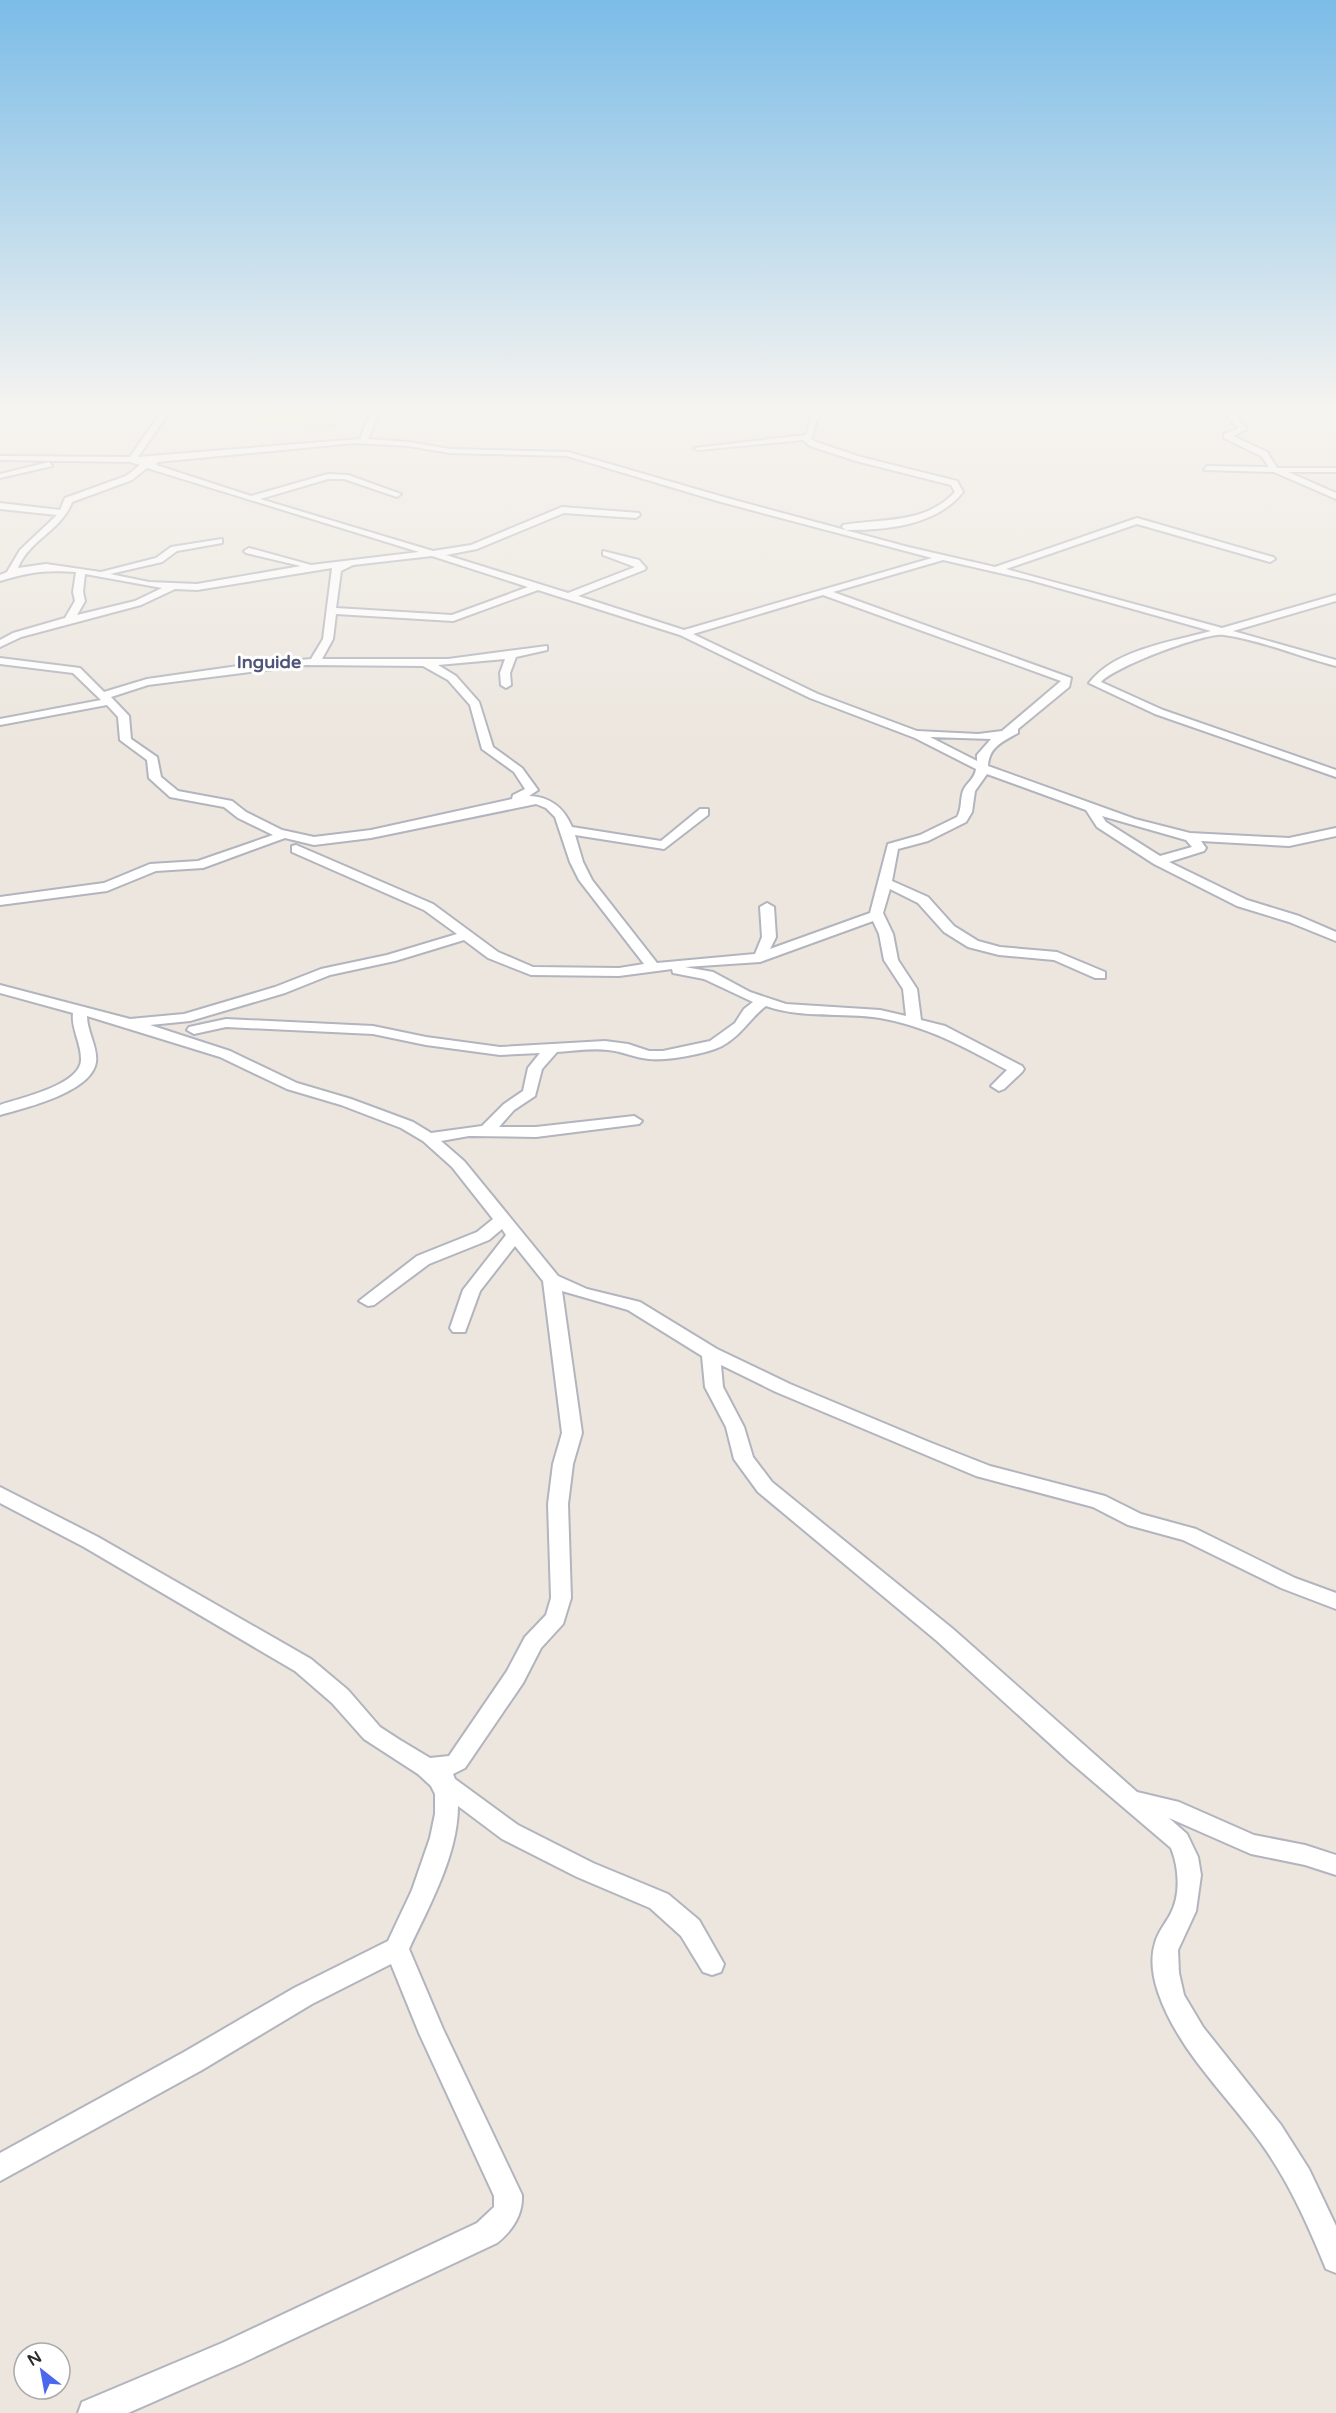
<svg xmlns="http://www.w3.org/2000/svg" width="1336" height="2413" font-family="'Varela Round',sans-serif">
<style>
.pitch{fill:#c5e59b}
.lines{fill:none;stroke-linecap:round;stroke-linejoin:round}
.minor-casing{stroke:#b2b4be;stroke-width:4}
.minor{fill:#fff;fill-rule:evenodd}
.labels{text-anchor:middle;stroke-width:6;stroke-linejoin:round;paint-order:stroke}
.far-neighbourhood-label{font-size:18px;font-weight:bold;fill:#4e5579;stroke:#fff}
</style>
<rect width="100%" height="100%" fill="#ece6de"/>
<!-- pitch -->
<path class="pitch" d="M269 408 353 411 337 427 251 424Z"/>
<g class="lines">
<defs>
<path id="minor" d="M166 405H174L138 457 360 439 374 405H382L368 439 408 442 450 449 568 452 727 498 908 547 995 567 1137 518 1273 557 1275 559 1270 562 1137 524 1006 569 1222 628 1336 595V601L1233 631 1336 660V666C1300 657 1261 640 1224 635 1206 632 1114 667 1101 682L1163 710 1336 770V777L1155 714 1089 683C1115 649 1172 642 1211 631L1030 580 943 560 833 592 1071 678 1069 687 1018 729V733C1002 742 989 747 988 766L1135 819 1190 833 1289 838 1336 828V836L1289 846 1201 841 1206 848 1204 851 1169 862 1247 900 1299 916 1336 932V941L1289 922 1237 906 1154 864 1097 827 1086 810 987 774 975 791 972 812 966 822 928 841 898 849 892 881 928 897 954 926 978 941 1000 947 1057 952 1105 972V978H1095L1054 960 999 955 968 947 944 932 918 903 890 889 883 913 893 934 898 960 917 989 921 1020 945 1026 1022 1066 1024 1069 1022 1072 1004 1089 999 1091 991 1086 1007 1070C966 1048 927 1026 880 1018 842 1012 803 1019 766 1006 749 1019 742 1035 722 1046 707 1054 665 1061 649 1059 635 1058 622 1051 608 1050 592 1048 574 1051 557 1052L542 1069 535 1096 514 1110 499 1127H536L634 1116 642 1121 639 1124 536 1137 469 1136 441 1141 464 1161 558 1276 587 1289 640 1302 717 1349 790 1384 929 1442 990 1466 1105 1496 1141 1514 1196 1529 1295 1578 1336 1593V1609L1281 1588 1183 1540 1128 1525 1093 1507 976 1476 776 1392 721 1365 723 1387 744 1427 753 1457 772 1482 953 1629 1137 1792 1179 1802 1254 1835 1305 1845 1336 1855V1875L1305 1865 1251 1854 1169 1818 1187 1834 1198 1857 1201 1875 1196 1911 1178 1950 1179 1973 1184 1995 1203 2027 1281 2125 1309 2169 1336 2226V2273L1326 2269C1308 2225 1289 2182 1261 2143 1226 2094 1178 2051 1158 1992 1153 1977 1150 1959 1155 1943 1158 1932 1165 1924 1170 1915 1181 1895 1179 1868 1171 1848L1069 1761 937 1641 758 1492 734 1459 726 1427 705 1387 702 1356 628 1310 562 1291 582 1433 573 1464 568 1504 571 1598 563 1624 541 1648 523 1683 465 1768 453 1774 455 1779 518 1825 593 1863 668 1894 699 1920 724 1964 721 1972 712 1975 703 1972 681 1936 650 1908 577 1877 502 1839 458 1806C458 1855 429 1906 409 1949L443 2029 522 2195C523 2215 512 2231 497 2243L242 2363 128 2413H78L82 2402 222 2343 477 2223 494 2207V2196L419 2033 391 1964 312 2004 202 2070 0 2181V2153L184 2052 294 1988 388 1941 412 1890 430 1838 435 1814V1794L431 1786 418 1774 364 1739 332 1703 295 1671 84 1547 0 1503V1487L98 1537 311 1659 348 1690 380 1727 400 1740 430 1758 449 1756 507 1671 525 1637 546 1615 551 1598 548 1504 553 1464 562 1433 543 1281 515 1246 480 1291 465 1332H453L450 1328 463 1290 506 1235 502 1229 489 1240 429 1264 374 1305 368 1306 359 1301 417 1256 477 1232 493 1219 452 1167 423 1141 401 1128 341 1105 287 1089 220 1057 87 1016C87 1032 98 1047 96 1062 92 1092 25 1108 0 1115V1105C20 1098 82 1085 81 1059 81 1042 71 1029 73 1013L0 993V985L130 1019 184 1014 275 987 321 969 387 955 457 934 424 910 292 852V846L296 845 433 904 498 952 533 967 619 968 644 964 579 880 570 862 555 817 546 808 536 804 371 838 314 845 285 838 203 868 156 871 107 891 0 905V897L104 883 150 864 198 861 273 835 238 818 224 807 170 797 149 778 147 760 120 740 118 717 107 705 0 725V719L101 700 73 673 0 664V658L80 668 104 692 147 679 245 665 311 659 323 639 332 568 197 590 175 589 141 605 21 637 0 647V640L13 633 65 618 75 601 73 592 76 572C43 570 31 572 0 581V575L7 572 20 550 57 515 0 509V503L60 510 65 498 126 476 140 465 130 462 0 460V456L130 457ZM355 443 408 446 450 453 567 456 721 502 932 558 684 630 578 596 644 570 646 568 639 560 603 551V555L635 567 568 593 446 555 477 549 564 513 636 518 640 515 639 513 562 507 471 545 433 551 260 499 328 479H344L397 497 401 494 348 475 328 474 251 496 156 465 157 462ZM147 468 419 552 311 565 249 548 244 551 246 553 301 566 197 584 149 582 110 574 162 562 177 551 222 543V539L171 547 156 558 101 572 46 564 18 568C29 540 62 530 72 502L132 480ZM432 556 528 587 452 615 336 608 341 571 353 565ZM85 574 162 588 135 601 77 615 85 601 83 592ZM538 590 680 635 810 698 915 738 976 769C975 779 966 783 963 791 960 800 962 809 957 817L920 835 888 844 870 913 770 949 776 937 774 907 767 903 760 907 762 937 755 954 657 963 592 880 583 862 575 835 664 849 708 815V809H700L661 841 572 827C564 808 551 797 529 796L538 790 522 768 493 747 479 702 456 676 438 665 505 659 500 673 501 685 506 688 511 685 510 673 516 657 547 650V646L448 659H322L333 639 336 614 453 621ZM823 595 1061 681 1002 731 978 734 917 731 818 694 693 634ZM306 665 423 666 448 680 470 705 482 749 514 772 525 789 513 795 512 799 371 830 314 837 282 830 246 812 232 801 178 791 161 777 157 757 131 739 129 716 111 697 148 685ZM930 737 991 739 977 755V761ZM1102 816 1186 840 1192 847 1160 856 1106 822ZM873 921 879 934 884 960 903 989 906 1016 880 1010 786 1004 750 992 713 972 685 967 760 962ZM464 940 488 958 531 975 619 976 672 969 673 973 704 979 753 1002 744 1009 735 1023 710 1041 663 1051H649L628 1044 605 1041 500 1047 426 1037 373 1026 226 1019 189 1027 187 1030 194 1034 226 1027 373 1034 426 1045 500 1055 540 1053 528 1068 523 1091 504 1104 482 1126 431 1133 413 1122 351 1099 297 1083 230 1051 150 1025 190 1021 285 993 330 975 395 961Z
M814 405H822L811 439 816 442 861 457 957 481 963 492C936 526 886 530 846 530L842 527 843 525C883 518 924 525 955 492L951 485 856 461 810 446 803 440 698 450 694 448 806 435Z
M1126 405H1134L1137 415H1131Z
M1219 405H1226L1247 429 1233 436 1267 452 1277 468H1336V472H1288L1336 493V499L1274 472 1204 470 1207 466 1269 467 1261 456 1224 438V434L1238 428Z
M49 462 52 466 0 478V474Z"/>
</defs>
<!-- minor casing -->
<use href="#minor" class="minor-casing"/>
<!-- minor -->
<use href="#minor" class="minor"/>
</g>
<!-- sky -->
<linearGradient id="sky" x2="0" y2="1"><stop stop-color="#7bbce7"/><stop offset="0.55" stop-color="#f6f4f0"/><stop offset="1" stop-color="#f6f4f0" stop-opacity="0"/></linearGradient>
<rect width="1336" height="743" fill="url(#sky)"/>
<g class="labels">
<!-- far-neighbourhood labels -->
<g class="far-neighbourhood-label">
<text x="269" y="668">Inguide</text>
</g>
</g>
<!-- north arrow -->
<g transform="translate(42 2371) rotate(329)"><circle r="28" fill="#ffffff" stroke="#aaaaaa" stroke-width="1.5"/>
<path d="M0-4.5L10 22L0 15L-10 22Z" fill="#4a67ed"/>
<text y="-9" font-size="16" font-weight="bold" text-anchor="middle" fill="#2b2b2b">N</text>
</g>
</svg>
